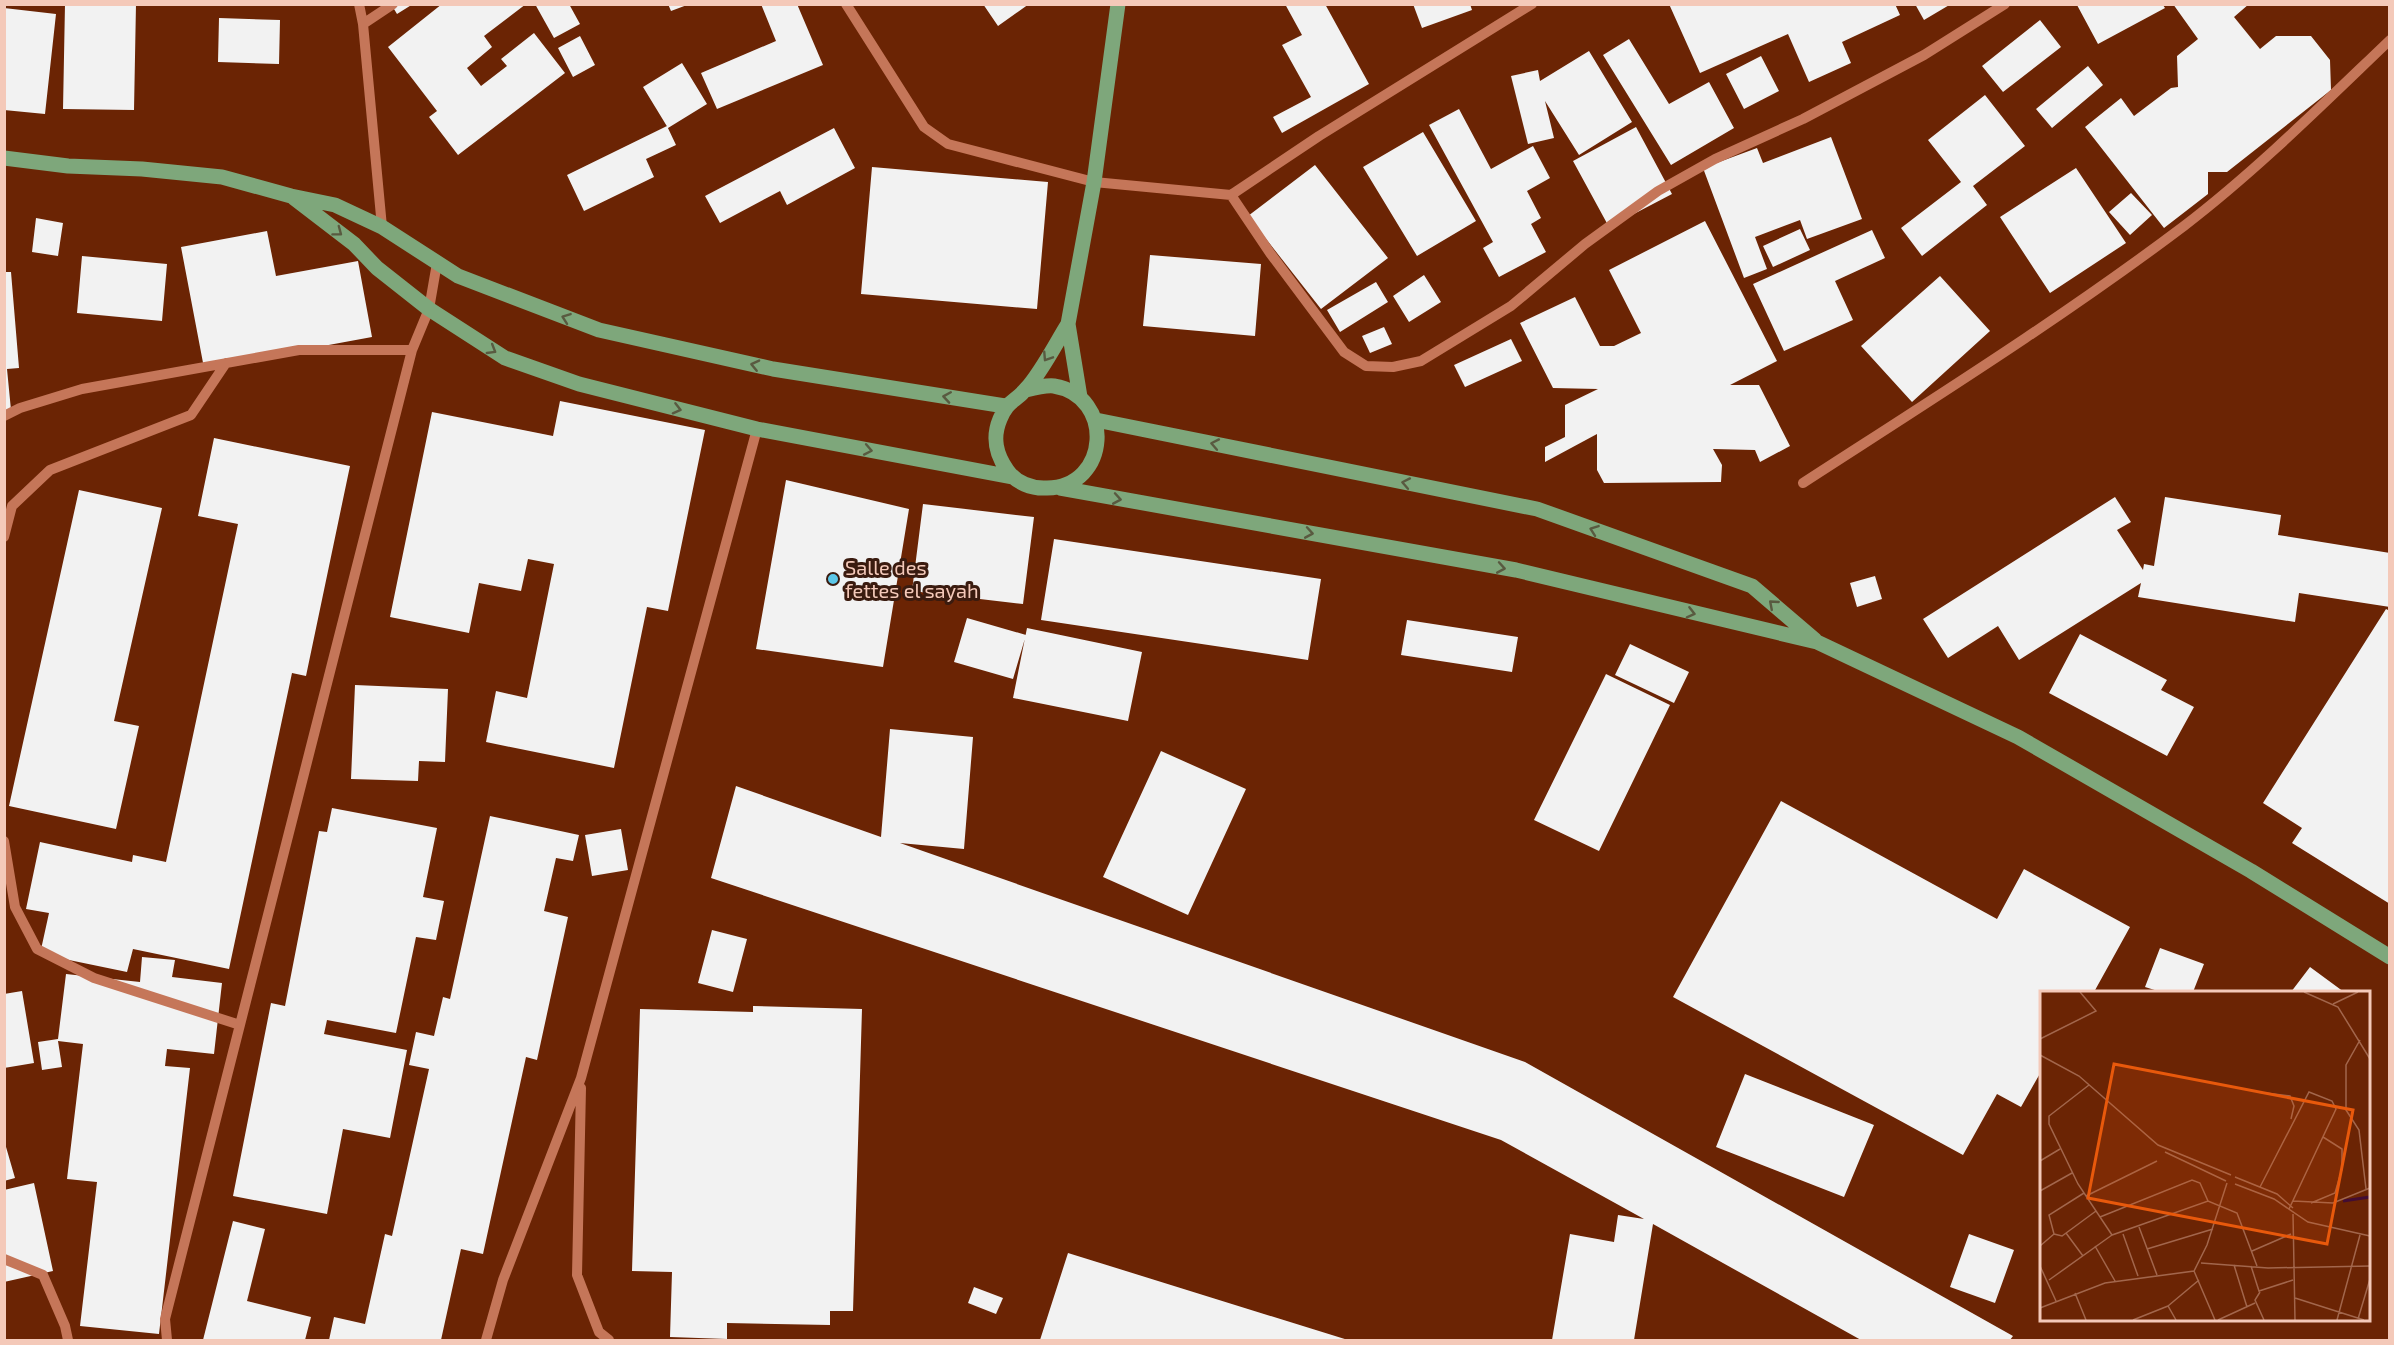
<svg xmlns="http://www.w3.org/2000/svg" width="2394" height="1345" font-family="'Exo 2',sans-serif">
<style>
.building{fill:#f2f2f2}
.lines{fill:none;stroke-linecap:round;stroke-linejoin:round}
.minor{stroke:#c57659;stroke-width:10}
.major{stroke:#7ea77b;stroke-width:15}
.oneway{stroke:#595a40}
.poi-dot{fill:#5cc7e8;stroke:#3a1b0f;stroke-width:2}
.labels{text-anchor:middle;stroke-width:6;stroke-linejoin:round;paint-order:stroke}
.poi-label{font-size:20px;fill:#f4c9b9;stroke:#3a1b0f;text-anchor:start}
.inset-river{fill:none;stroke:#420d34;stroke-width:3}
.inset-road{fill:none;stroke:#a2664c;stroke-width:1.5}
.view{fill:#e8590c;fill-opacity:0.15;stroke:#e8590c;stroke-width:3}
.inset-edge{fill:none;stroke:#f4c9b9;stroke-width:3}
</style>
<rect width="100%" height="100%" fill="#6b2404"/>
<!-- building -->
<path class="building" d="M65 4H136L134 110 63 109Z
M391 4H413L397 14Z
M442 4H526L484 36 492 47 467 68 481 86 507 66 501 59 534 33 565 73 458 155 429 117 437 111 388 47Z
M535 4H569L580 24 554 38Z
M668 4H687V5L671 11Z
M761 4H797L823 65 717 109 701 73 776 41Z
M983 4H1029L998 26Z
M1285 4H1325L1369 84 1282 133 1273 117 1311 97 1282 45 1302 35Z
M1413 4H1470L1472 10 1422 28Z
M1669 4H1895L1900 15 1842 42 1851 63 1809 82 1788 34 1700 73Z
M1915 4H1951L1924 20Z
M2173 4H2249L2234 17 2260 49 2276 36H2311L2330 60 2331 90 2227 172H2208V194L2164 228 2085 127 2121 98 2134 116 2171 88 2178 87 2177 56 2198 39Z
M2077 5H2163L2165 8 2098 44Z
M4 8 56 14 45 114 4 110Z
M219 18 280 20 279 64 218 62Z
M2040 20 2061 47 2003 92 1982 66Z
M580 36 595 65 573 77 558 48Z
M1629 39 1669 104 1709 82 1734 128 1671 165 1603 55Z
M1589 51 1632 122 1579 155 1545 101 1554 138 1528 144 1511 76 1538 70 1540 81Z
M1761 56 1779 91 1744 109 1726 74Z
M682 63 707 104 668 128 643 87Z
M2088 66 2103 85 2052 128 2036 109Z
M1985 95 2025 146 1973 186 1987 205 1922 256 1901 228 1961 182 1928 140Z
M1459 109 1491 169 1533 146 1550 178 1527 191 1541 218 1531 224 1546 252 1499 277 1483 248 1493 242 1429 125Z
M667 126 676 145 646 159 654 177 584 211 567 175Z
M1636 127 1672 194 1609 227 1573 161Z
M834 128 855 168 787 205 780 191 720 223 705 196Z
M1423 132 1476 221 1417 256 1363 167Z
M1831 137 1862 219 1807 239 1800 220 1755 237 1767 269 1744 278 1703 168 1757 148 1763 163Z
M1315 165 1388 258 1321 309 1248 216Z
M872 167 1048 182 1037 309 861 294Z
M2076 168 2126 243 2050 293 2000 217Z
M2131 193 2152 215 2130 235 2109 212Z
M36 218 63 223 58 256 32 252Z
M1705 221 1777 361 1730 385H1759L1790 446 1760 462 1755 450 1713 449 1722 465 1721 482 1604 483 1597 470V434L1545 462V447L1565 437V405L1598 389 1553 388 1520 323 1575 297 1600 346H1614L1641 333 1609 270Z
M1800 229 1810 250 1773 267 1763 246Z
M1872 230 1885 258 1835 281 1853 320 1784 351 1753 284Z
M267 231 276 276 358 261 372 337 204 368 181 247Z
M1150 255 1261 264 1255 336 1143 326Z
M82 256 167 264 162 321 77 313Z
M4 272H11L19 368 7 369 11 410 4 411Z
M1424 275 1441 302 1409 322 1393 296Z
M1940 276 1990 331 1912 402 1861 346Z
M1376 282 1388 302 1340 332 1327 310Z
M1384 327 1392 344 1370 353 1362 336Z
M1511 339 1522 361 1465 387 1454 365Z
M560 401 705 430 668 611 647 607 614 768 486 742 496 691 527 698 554 564 528 559 521 591 479 583 469 633 390 617 432 412 553 436Z
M214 438 350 466 306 676 292 673 229 969 133 949 127 972 40 954 49 913 26 909 40 842 132 862 133 855 166 862 238 524 198 516Z
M786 480 909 509 883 667 756 649Z
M79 490 162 508 114 721 139 726 116 829 9 806Z
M2115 497 2131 522 2117 530 2143 570 2144 564 2154 566 2165 497 2281 515 2278 535 2390 553V607L2299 593 2295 622 2138 597 2141 583 2019 660 1998 626 1948 658 1923 619Z
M923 504 1034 517 1023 604 912 591Z
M1054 539 1321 579 1308 660 1041 620Z
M1875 576 1882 599 1857 607 1850 583Z
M2386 609 2390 611V904L2292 843 2302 828 2263 803Z
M967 618 1026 635 1013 679 954 662Z
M1407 620 1518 637 1512 672 1401 655Z
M1027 628 1142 652 1128 721 1013 698Z
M2080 634 2167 680 2161 690 2194 707 2167 756 2049 693Z
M1630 644 1689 672 1674 703 1615 675Z
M1606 674 1670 705 1599 851 1534 820Z
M355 685 448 689 445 762 419 761 418 781 351 779Z
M890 729 973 737 964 849 900 843 1525 1062 2013 1336 2010 1340H1861L1653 1224 1634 1340H1552L1570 1234 1614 1242 1618 1215 1644 1219 1501 1140 711 878 736 786 881 837Z
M1161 751 1246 789 1188 915 1103 877Z
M1781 801 1997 919 2024 869 2130 927 2094 992H2042V1070L2021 1107 1997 1094 1963 1155 1673 997Z
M332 808 437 828 423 897 444 901 436 940 416 937 396 1033 327 1020 324 1034 407 1050 390 1138 343 1129 327 1214 233 1196 271 1003 285 1006 319 831 327 832Z
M490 816 579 835 573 861 556 858 544 911 568 917 537 1060 526 1057 483 1254 461 1249 441 1340H329L334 1317 365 1324 385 1234 392 1236 429 1069 409 1065 416 1032 434 1036 443 997 450 999Z
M621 829 628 870 592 876 585 835Z
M712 930 747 939 733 992 698 983Z
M2160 948 2204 964 2193 992H2161L2145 987Z
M142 957 175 960 172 977 222 983 214 1054 167 1049 165 1066 190 1068 159 1334 80 1326 97 1182 67 1179 83 1044 58 1041 62 1067 42 1070 38 1042 58 1039 66 974 140 982Z
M2310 967 2344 992H2291Z
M22 991 34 1063 4 1068V994Z
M753 1006 862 1009 853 1311H830V1325L727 1323V1339L670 1337 672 1272 632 1271 640 1009 753 1012Z
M1745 1074 1874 1125 1844 1197 1716 1147Z
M4 1140 15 1178 4 1181Z
M34 1183 53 1271 4 1282V1190Z
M233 1221 265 1229 247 1301 311 1317 305 1340H203Z
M1969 1234 2014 1250 1995 1303 1950 1287Z
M1068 1253 1348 1340H1040Z
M974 1287 1003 1298 996 1314 968 1303Z"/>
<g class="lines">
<!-- minor -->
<path class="minor" d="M359 4 363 24 382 227
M846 4 924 127 948 144 1094 182 1231 195 1319 136 1532 4
M363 24 393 4
M1231 195 1270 253 1344 352 1366 366 1393 367 1421 361 1511 306 1585 244 1658 191 1715 159 1803 119 1924 55 2005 4
M4 416 20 408 82 389 299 350H412
M1803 483C1931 400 2062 318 2184 226 2257 170 2323 104 2390 40
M4 537 12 506 50 470 191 415 226 363
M4 841 15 907 37 949 94 978 240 1025
M581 1088 577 1275 599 1332 609 1340
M4 1259 43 1275 65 1326 68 1340
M167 1340 165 1319 412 350 429 309 437 263
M486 1340 503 1280 581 1078 757 429"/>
<!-- major -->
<path class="major" d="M4 158 68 166 142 169 222 177 291 196 335 205 382 227 458 276 599 330 773 369 1005 406
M294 198 354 244 377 268 429 309 505 358 579 384 757 429 1012 477
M1026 390C1034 388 1046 385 1054 386 1115 396 1110 487 1047 488 1032 489 1016 483 1007 470 996 454 992 438 1000 419 1008 400 1014 403 1026 389 1041 373 1056 343 1068 324
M1080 397 1068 324 1094 182 1118 4
M1096 420 1537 509 1752 586 1815 640
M1060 488 1516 570 1817 642 2018 737 2251 871 2390 957"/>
</g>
<!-- one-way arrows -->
<defs><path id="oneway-chevron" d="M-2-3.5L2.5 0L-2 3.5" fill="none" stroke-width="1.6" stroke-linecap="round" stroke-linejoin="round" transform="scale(1.5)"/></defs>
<g class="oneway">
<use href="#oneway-chevron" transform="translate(338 232) rotate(37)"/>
<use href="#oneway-chevron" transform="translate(566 318) rotate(-160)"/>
<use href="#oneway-chevron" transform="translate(492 350) rotate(31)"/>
<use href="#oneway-chevron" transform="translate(1047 357) rotate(123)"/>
<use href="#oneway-chevron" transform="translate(755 365) rotate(-167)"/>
<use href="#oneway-chevron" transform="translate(947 397) rotate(-171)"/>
<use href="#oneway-chevron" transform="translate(677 409) rotate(14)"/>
<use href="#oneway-chevron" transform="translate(1215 444) rotate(-169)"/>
<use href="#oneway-chevron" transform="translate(868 450) rotate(11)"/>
<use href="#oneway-chevron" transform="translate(1406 483) rotate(-169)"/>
<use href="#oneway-chevron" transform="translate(1117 499) rotate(10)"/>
<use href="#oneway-chevron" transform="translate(1594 530) rotate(-160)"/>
<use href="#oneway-chevron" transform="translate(1309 533) rotate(10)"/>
<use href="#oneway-chevron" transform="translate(1501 568) rotate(10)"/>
<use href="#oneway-chevron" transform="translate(1773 604) rotate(-139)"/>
<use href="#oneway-chevron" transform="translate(1691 613) rotate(14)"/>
</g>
<!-- markers -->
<circle class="poi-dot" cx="833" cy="579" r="6"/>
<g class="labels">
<!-- poi labels -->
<g class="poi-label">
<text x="845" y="575">Salle des<tspan x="845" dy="23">fettes el sayah</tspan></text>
</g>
</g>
<!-- overview -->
<g transform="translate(2040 991)">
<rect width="330" height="330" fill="#6b2404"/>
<path class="inset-river" d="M303 210 330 206"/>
<path class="inset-road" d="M264 1 298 16 330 68M293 13 318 1M0 48 56 20 40 1M320 49 306 74V119L319 139 326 198M0 64 39 85 118 154 191 184M49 94 9 125V133L38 193 72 244 168 210 197 222 217 275M217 101 250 105 254 115 251 128M125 161 186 190M0 170 20 158M195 186 237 203 253 217M195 193 234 208 268 231 330 245M220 196 269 101 292 110 296 118 249 218M0 200 32 182M46 205 117 170M253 210 293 212 330 197M271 212 295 202 302 178V158L283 146M253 223 255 329M60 226 152 189 160 192 168 210M99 236 117 284M26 242 43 265M14 243 9 224 44 202M14 243 22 245 56 220M83 243 98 285M0 255 14 243M55 255 75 290M107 258 173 238M212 260 251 243M161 272 228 277 330 275M194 274 207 316M0 275 16 310M211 275 219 300 253 289M154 280 175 329M9 289 72 244M220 301 215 309 224 329M35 302 46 329M255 307 324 329M128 315 159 289M0 317 65 292 154 280 167 254 187 192M318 328 330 288M93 329 128 315 136 329M178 329 215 312M297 329 320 244"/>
<path class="view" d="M74 73 313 119 287 253 48 207Z"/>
<rect width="330" height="330" class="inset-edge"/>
</g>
<!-- border -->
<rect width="2394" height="1345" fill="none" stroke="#f4c9b9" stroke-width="12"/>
</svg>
